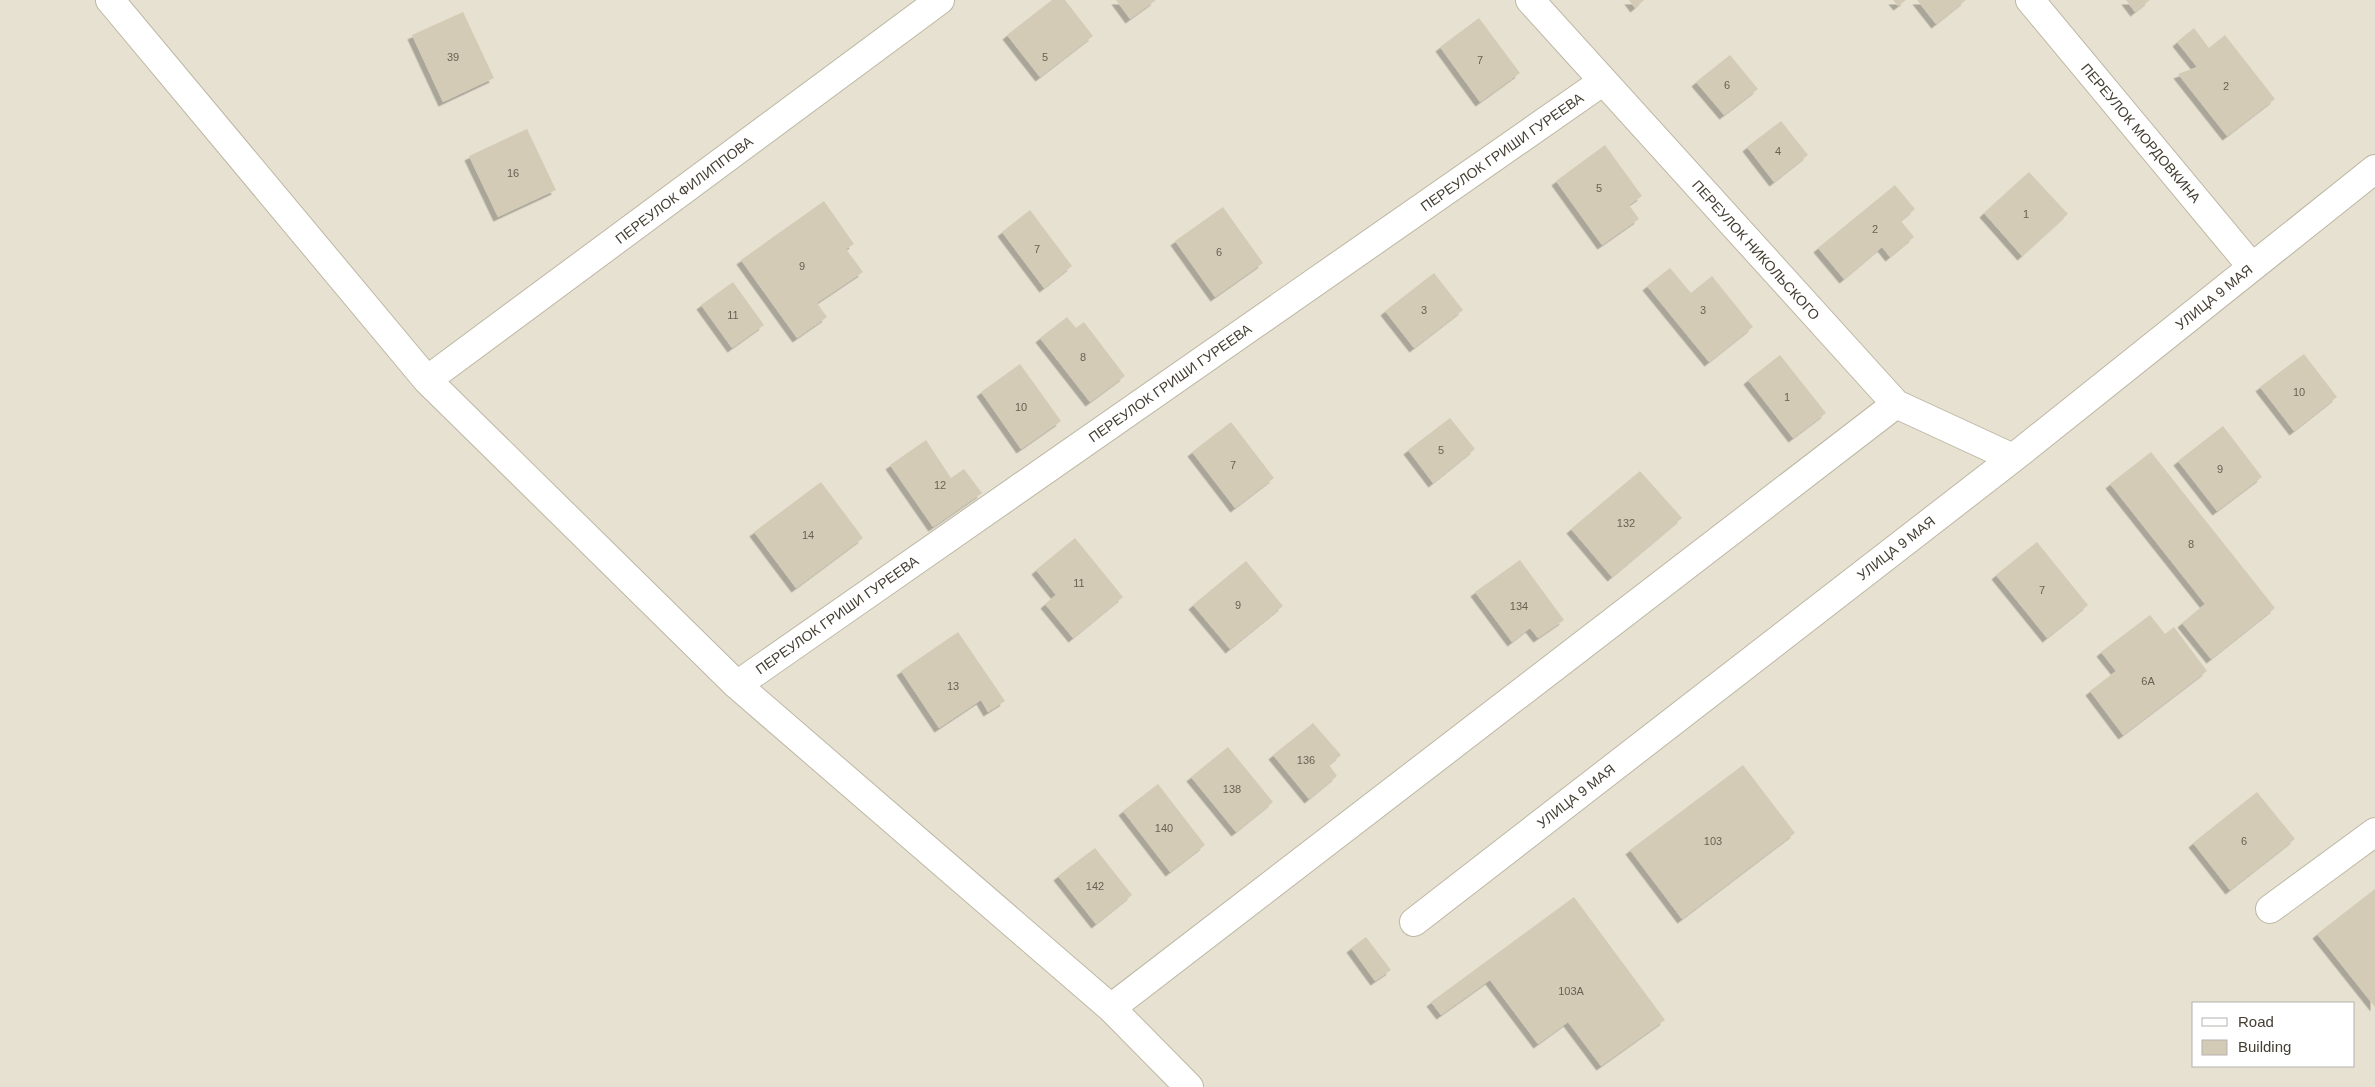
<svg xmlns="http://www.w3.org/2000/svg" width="2375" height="1087" font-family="Arial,sans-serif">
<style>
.residential{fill:#e6e1d0;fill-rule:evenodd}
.building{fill:#d4cbb7;filter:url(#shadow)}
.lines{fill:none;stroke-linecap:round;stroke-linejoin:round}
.minor-casing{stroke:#beb7a4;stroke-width:30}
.minor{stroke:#fff;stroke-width:28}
.labels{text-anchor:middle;stroke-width:5;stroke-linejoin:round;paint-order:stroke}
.number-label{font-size:11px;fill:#686153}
.street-label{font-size:14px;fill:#443e32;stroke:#fff}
</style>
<defs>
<filter id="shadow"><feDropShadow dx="-4.5" dy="4.5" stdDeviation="0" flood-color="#0004"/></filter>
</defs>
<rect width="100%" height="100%" fill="#f2eee2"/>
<!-- residential -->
<path class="residential" d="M0 0H2375V1087H0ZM2194 1003H2354V1066H2194Z"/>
<!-- building -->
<path class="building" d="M1052 0H1065L1093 36 1040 77 1007 35Z
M1116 0H1156L1130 19Z
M1629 0H1644L1635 8Z
M1893 0H1906L1898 6Z
M1917 0H1966L1936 24Z
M2126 0H2150L2135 12Z
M463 12 494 78 443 102 412 35Z
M1479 18 1520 73 1480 102 1440 47Z
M2194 28 2209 48 2225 35 2275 99 2227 136 2178 74 2197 67 2177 42Z
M1730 55 1758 89 1724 115 1696 82Z
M1781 121 1808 155 1774 182 1747 147Z
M527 129 556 190 498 217 469 156Z
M1605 145 1642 196 1629 205 1639 219 1602 245 1556 181Z
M2029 172 2068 214 2022 256 1984 213Z
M1895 185 1915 209 1901 221 1914 237 1890 257 1882 247 1844 279 1818 248Z
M824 201 854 244 846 249 863 272 817 303 827 317 797 338 741 260Z
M1223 207 1263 263 1215 297 1175 241Z
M1030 210 1072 266 1044 288 1002 232Z
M1670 268 1691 293 1712 276 1753 327 1709 362 1647 286Z
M1434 273 1463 310 1414 348 1385 311Z
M733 282 764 325 732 348 701 305Z
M1067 317 1076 328 1084 322 1125 376 1090 402 1040 338Z
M2304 354 2337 397 2294 431 2260 387Z
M1780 355 1826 413 1793 438 1748 380Z
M1020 364 1061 421 1021 449 981 392Z
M1450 418 1475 449 1433 483 1408 450Z
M1231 422 1274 478 1235 508 1192 452Z
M2223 426 2262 477 2217 511 2178 461Z
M926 440 951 478 964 469 982 493 933 527 890 465Z
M2151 452 2275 608 2211 659 2182 623 2205 604 2110 484Z
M1640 471 1682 518 1612 577 1571 529Z
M821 482 863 538 796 588 754 532Z
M1075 538 1123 597 1073 638 1045 604 1056 595 1036 570Z
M2037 542 2088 605 2047 638 1996 575Z
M1520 560 1564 620 1538 638 1530 628 1512 642 1475 592Z
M1246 561 1283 606 1230 649 1193 605Z
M2150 615 2165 634 2174 627 2207 671 2123 735 2090 691 2116 671 2101 652Z
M958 632 1005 701 988 712 981 700 939 728 901 671Z
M1313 723 1341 755 1329 765 1337 776 1309 799 1273 755Z
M1228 747 1273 802 1236 832 1191 777Z
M1743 765 1795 833 1682 919 1630 850Z
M1158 784 1205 845 1170 872 1123 811Z
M2257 792 2295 839 2230 890 2193 843Z
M1095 848 1132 895 1096 924 1058 876Z
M2375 889V1007L2317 934Z
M1574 897 1665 1020 1601 1066 1568 1022 1538 1044 1490 980 1441 1015 1431 1002Z
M1366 937 1391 970 1375 981 1351 948Z"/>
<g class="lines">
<defs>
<path id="minor" d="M110 0 427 380 737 685 1111 1008 1189 1087
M1530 0 1896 404 2013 458
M2030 0 2252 267
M427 380 940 0
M737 685 1602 82
M2270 909 2375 832
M1414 922 2013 458 2375 169
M1111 1008 1896 404"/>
</defs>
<!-- minor casing -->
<use href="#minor" class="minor-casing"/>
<!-- minor -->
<use href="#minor" class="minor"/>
</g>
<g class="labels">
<!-- number labels -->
<g class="number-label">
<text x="453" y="61">39</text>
<text x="1045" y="61">5</text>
<text x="1480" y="64">7</text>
<text x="1727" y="89">6</text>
<text x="2226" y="90">2</text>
<text x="1778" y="155">4</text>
<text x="513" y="177">16</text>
<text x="1599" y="192">5</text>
<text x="2026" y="218">1</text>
<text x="1875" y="233">2</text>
<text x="1037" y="253">7</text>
<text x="1219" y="256">6</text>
<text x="802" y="270">9</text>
<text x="1424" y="314">3</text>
<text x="1703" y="314">3</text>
<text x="733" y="319">11</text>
<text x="1083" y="361">8</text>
<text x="2299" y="396">10</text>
<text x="1787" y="401">1</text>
<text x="1021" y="411">10</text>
<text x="1441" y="454">5</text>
<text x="1233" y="469">7</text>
<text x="2220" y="473">9</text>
<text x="940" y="489">12</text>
<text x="1626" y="527">132</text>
<text x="808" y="539">14</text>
<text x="2191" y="548">8</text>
<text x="1079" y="587">11</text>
<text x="2042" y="594">7</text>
<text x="1238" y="609">9</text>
<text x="1519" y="610">134</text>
<text x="2148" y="685">6А</text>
<text x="953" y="690">13</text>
<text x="1306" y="764">136</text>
<text x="1232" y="793">138</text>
<text x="1164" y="832">140</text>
<text x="1713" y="845">103</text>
<text x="2244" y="845">6</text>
<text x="1095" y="890">142</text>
<text x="1571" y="995">103А</text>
</g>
<!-- street labels -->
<g class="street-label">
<text transform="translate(2141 133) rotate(50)" y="5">ПЕРЕУЛОК МОРДОВКИНА</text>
<text transform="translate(1502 152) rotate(-35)" y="5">ПЕРЕУЛОК ГРИШИ ГУРЕЕВА</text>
<text transform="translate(684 190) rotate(-37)" y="5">ПЕРЕУЛОК ФИЛИППОВА</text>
<text transform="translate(1756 250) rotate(48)" y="5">ПЕРЕУЛОК НИКОЛЬСКОГО</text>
<text transform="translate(2214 297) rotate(-39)" y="5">УЛИЦА 9 МАЯ</text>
<text transform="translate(1170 383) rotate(-35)" y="5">ПЕРЕУЛОК ГРИШИ ГУРЕЕВА</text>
<text transform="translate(1896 548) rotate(-38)" y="5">УЛИЦА 9 МАЯ</text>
<text transform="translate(837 615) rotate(-35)" y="5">ПЕРЕУЛОК ГРИШИ ГУРЕЕВА</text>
<text transform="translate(1576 796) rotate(-38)" y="5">УЛИЦА 9 МАЯ</text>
</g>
</g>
<!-- legend -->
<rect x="2192" y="1002" width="162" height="65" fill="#ffffff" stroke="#b4b2ad"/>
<rect x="2202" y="1018" width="25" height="8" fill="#ffffff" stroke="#b4b2ad"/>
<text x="2238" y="1027" font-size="15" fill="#443e32">Road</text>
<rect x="2202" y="1040" width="25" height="15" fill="#d4cbb7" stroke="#b4b2ad"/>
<text x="2238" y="1052" font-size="15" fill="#443e32">Building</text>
</svg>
